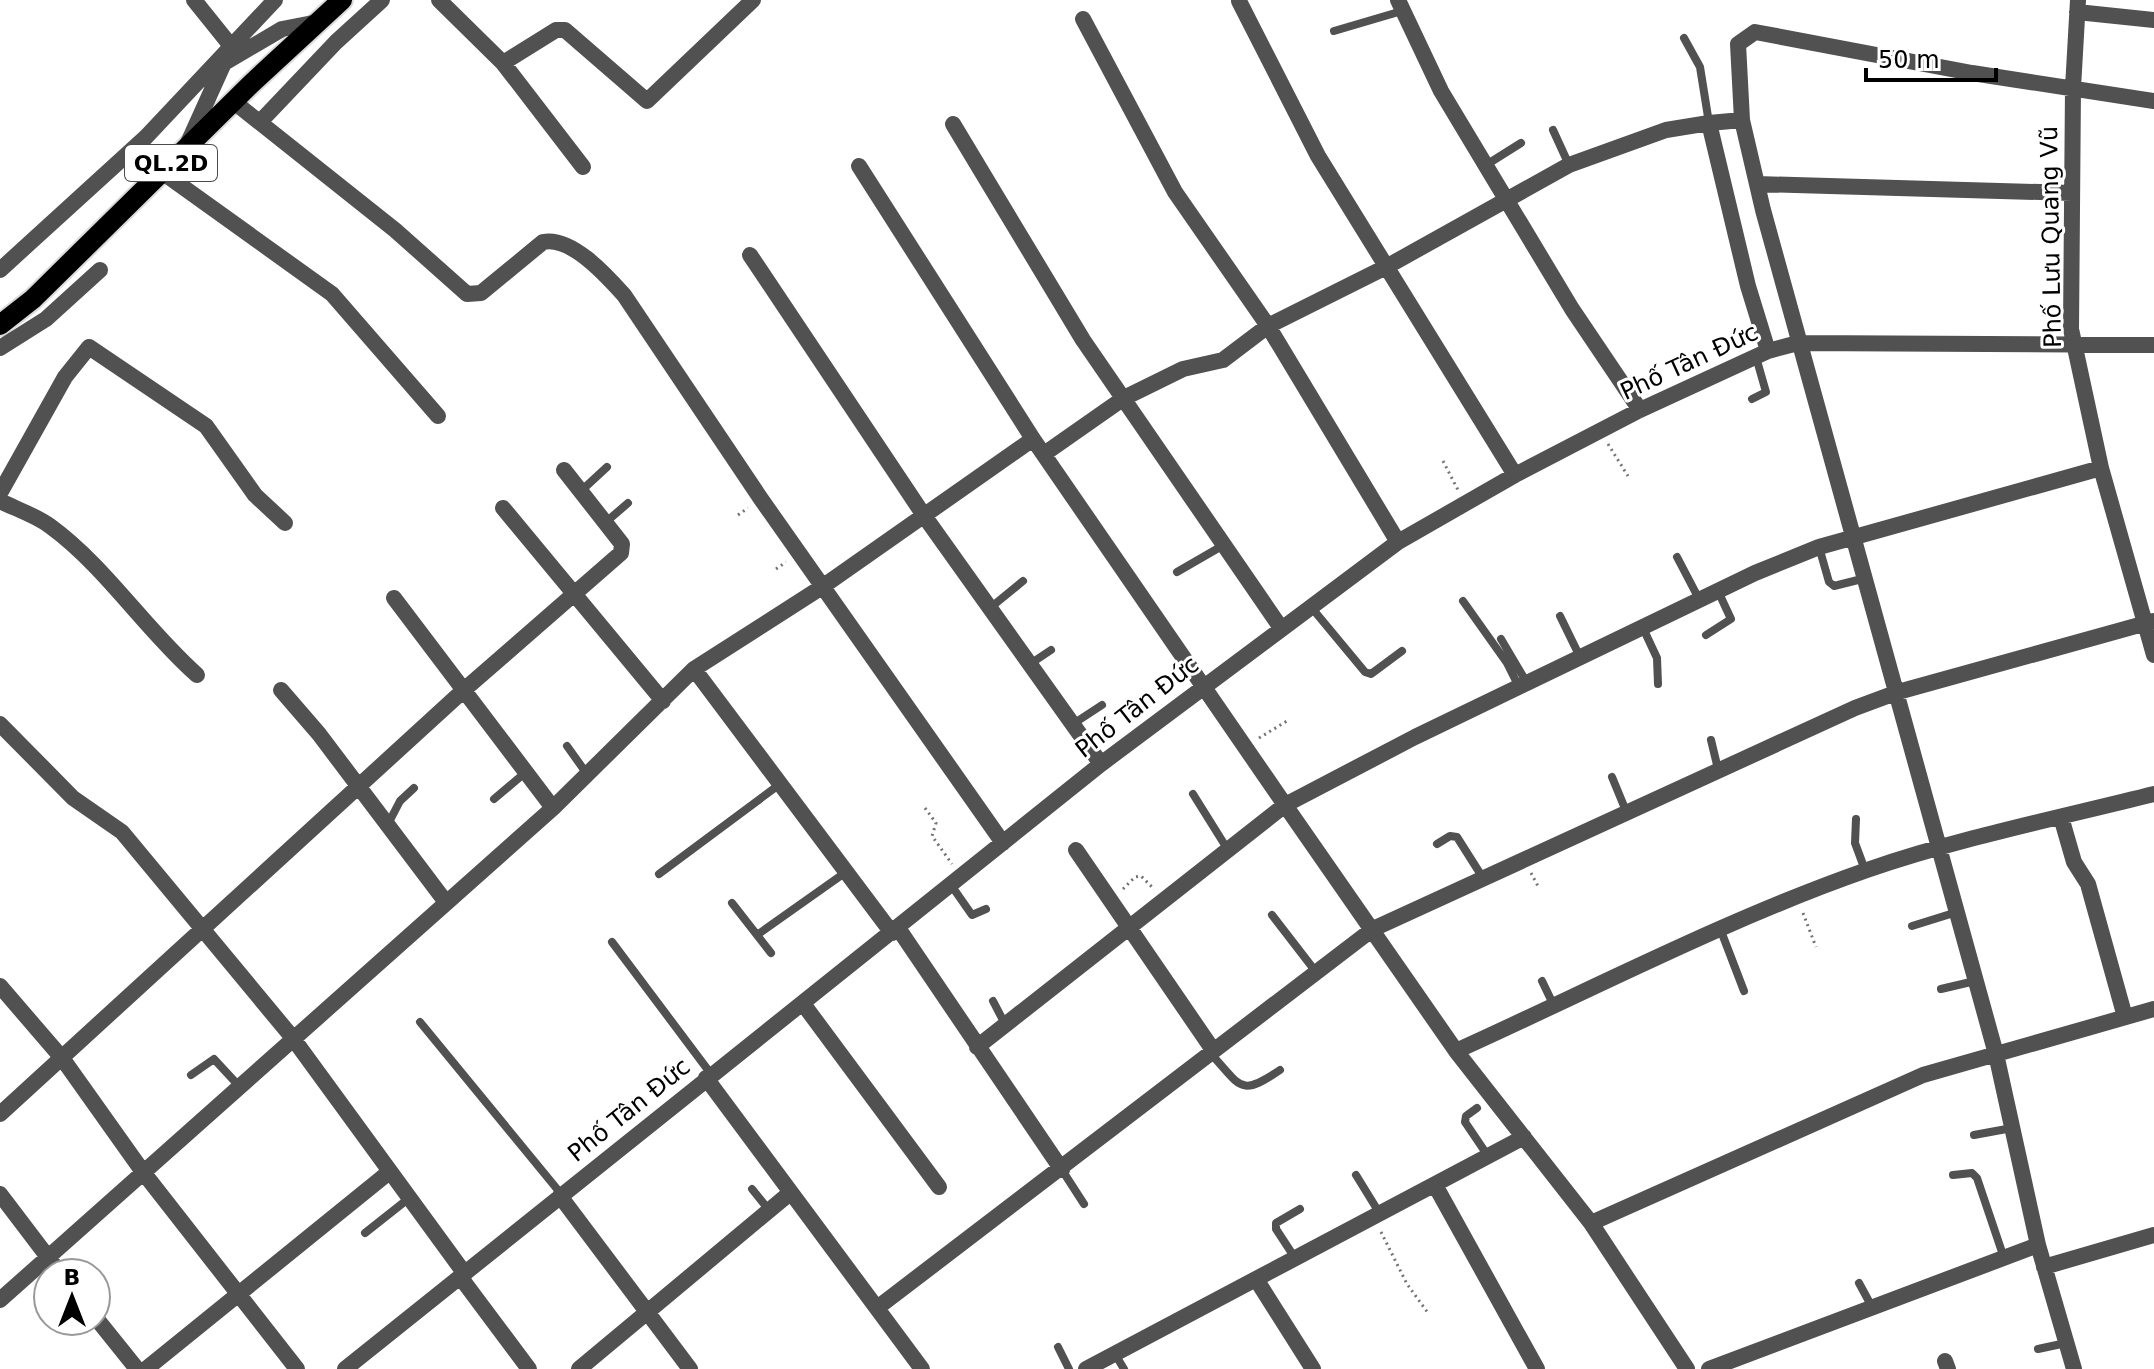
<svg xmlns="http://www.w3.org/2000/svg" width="2154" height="1369" font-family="'DejaVu Sans',sans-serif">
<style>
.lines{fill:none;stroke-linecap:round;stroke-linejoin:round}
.primary-casing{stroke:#dbdbdb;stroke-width:24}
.path{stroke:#737373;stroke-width:3;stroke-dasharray:2 4;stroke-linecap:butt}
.lane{stroke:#515151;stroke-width:8}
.street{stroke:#515151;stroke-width:16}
.primary{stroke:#000;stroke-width:20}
.labels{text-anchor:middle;stroke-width:6;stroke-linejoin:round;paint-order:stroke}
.shield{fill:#fff;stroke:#4c4c4c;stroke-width:2}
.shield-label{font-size:22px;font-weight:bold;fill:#000}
.street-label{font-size:24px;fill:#000;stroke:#fff}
</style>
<rect width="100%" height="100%" fill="#fff"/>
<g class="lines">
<defs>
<path id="primary" d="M0 325 33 299 251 84 342 0"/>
</defs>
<!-- primary casing -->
<use href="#primary" class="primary-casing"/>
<!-- path -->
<path class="path" d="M1608 444 1628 476
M1443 461 1458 490
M738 515 748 508
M776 569 786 562
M1259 738 1287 721
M925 808 936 823 932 836 952 864
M1531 873 1539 888
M1123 889 1135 877 1141 876 1153 888
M1803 913 1816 947
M1381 1232 1407 1284 1428 1313"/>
<!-- lane -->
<path class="lane" d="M1334 31 1402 11
M1684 38 1700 67 1709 123
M1553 130 1569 165
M1486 165 1521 143
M1752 399 1766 392 1756 357
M581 491 607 467
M606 522 628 503
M1819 547 1829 582 1834 586 1866 578
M1677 557 1699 599
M1177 572 1222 546
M1463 601 1507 663 1519 687
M1311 607 1365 672 1371 674 1402 651
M990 608 1023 581
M1560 616 1580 657
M1643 628 1657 658 1658 684
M1706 635 1731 619 1718 591
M1501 639 1527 683
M1030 664 1051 650
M1073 724 1102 705
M1711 740 1718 769
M567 746 587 774
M1612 777 1626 811
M1193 794 1228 850
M494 799 526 772
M1856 819 1855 843 1865 870
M387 826 400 801 414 788
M1437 844 1450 836 1457 837 1483 878
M659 874 780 784
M951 885 972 915 986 909
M732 903 757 935 846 872
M1272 915 1316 972
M1912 926 1957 912
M1721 931 1744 991
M757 935 771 953
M612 942 711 1074
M1542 981 1554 1006
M1941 989 1975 981
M993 1001 1005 1024
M420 1022 562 1195
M1211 1054C1241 1086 1239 1098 1280 1070
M191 1075 214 1059 239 1086
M1477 1108 1466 1116 1465 1122 1488 1156
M1974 1135 2012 1128
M1062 1170 1084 1204
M1356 1175 1380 1214
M1953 1175 1972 1173 1977 1178 2004 1258
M752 1189 769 1210
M365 1233 408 1199
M1295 1258 1276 1229V1223L1300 1209
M1859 1283 1872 1307
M1058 1347 1069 1369
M2038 1349 2066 1343
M1115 1354 1124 1369"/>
<!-- street -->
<path class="street" d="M194 0 231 46
M439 0 503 63 583 167
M1398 0 1441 91 1572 309 1640 410
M2078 0 2073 88 2071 329 2101 468 2154 655
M1239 1 1318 156 1515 475
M2077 12 2154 20
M1083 19 1175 192 1268 326 1398 542
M503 63 556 30H565L647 101 753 0
M234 102 395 230 467 294 481 293 543 242C571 236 606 275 624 295L761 499 1003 843
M260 122 336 42 382 0
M1709 123 1742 120
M953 124 1083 340 1281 628
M187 145 224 63 282 29 318 22
M859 166 1033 439 1285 805 1456 1051 1591 1223 1687 1369
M162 172 332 294 438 416
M1757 184 2072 193
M750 255 925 517 1101 764
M0 270 146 137 275 0
M0 348 46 319 100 270
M1044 454 1124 398 1183 369 1223 360 1268 326 1386 267 1569 165 1666 130 1709 123 1748 286 1768 351
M0 493 65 377 89 347 206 426 255 495 285 523
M0 501C16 509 35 515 50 526 106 567 144 628 197 675
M503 508 663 701
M394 598 553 808
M694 669 892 933
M281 690 319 734 445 901
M0 724 73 798 122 832 292 1037 465 1274
M2061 817 2074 862 2088 884 2125 1017
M1076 850 1213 1050
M898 928 1062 1170
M0 986 62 1058 143 1172 297 1369
M804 1005 939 1187
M977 1047 1285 805 1415 737 1755 573 1819 547 2101 468
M1456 1051C1589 991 1729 918 1867 870 1960 838 2058 818 2154 794
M706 1078 922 1369
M0 1114 465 689 621 553 622 544 564 470
M1435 1185 1537 1369
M0 1194 60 1273
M560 1196 690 1369
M1591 1223 1923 1075 2154 1009
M2044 1267 2154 1235
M461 1278 529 1369
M1256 1279 1313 1369
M0 1300 553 808 694 669 822 587 1033 439
M877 1308 1373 929 1855 708 1898 692 2154 621
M96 1318 137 1369
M1945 1361 1948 1369
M146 1369 388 1173
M345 1369 1101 764 1398 542 1515 475 1640 410 1768 351 1798 343 2154 345
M579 1369 790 1193
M1086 1369 1524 1137
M1709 1369 2038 1245
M2074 1369 2038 1245 1996 1054 1763 210 1742 120 1738 44 1755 32 1972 73 2154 101"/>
<!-- primary -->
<use href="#primary" class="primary"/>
</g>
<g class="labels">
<!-- shield labels -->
<rect class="shield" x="125" y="145" width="92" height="36" rx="6"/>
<g class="shield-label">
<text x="171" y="171">QL.2D</text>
</g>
<!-- street labels -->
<g class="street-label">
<text transform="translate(2051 237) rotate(-91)" y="8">Phố Lưu Quang Vũ</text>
<text transform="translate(1689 362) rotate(-25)" y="8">Phố Tân Đức</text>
<text transform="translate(1137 707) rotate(-38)" y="8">Phố Tân Đức</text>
<text transform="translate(629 1110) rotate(-39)" y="8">Phố Tân Đức</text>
</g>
</g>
<!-- north arrow -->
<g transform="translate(72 1297)"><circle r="38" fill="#ffffff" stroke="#999999" stroke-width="2"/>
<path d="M0-6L14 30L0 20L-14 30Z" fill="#000000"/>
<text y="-12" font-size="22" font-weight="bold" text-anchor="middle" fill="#000000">B</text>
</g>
<!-- scale -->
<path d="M1866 68v12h130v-12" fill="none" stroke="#000000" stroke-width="4"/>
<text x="1878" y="68" font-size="24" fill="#000000" stroke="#ffffff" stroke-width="6" paint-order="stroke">50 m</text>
</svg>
